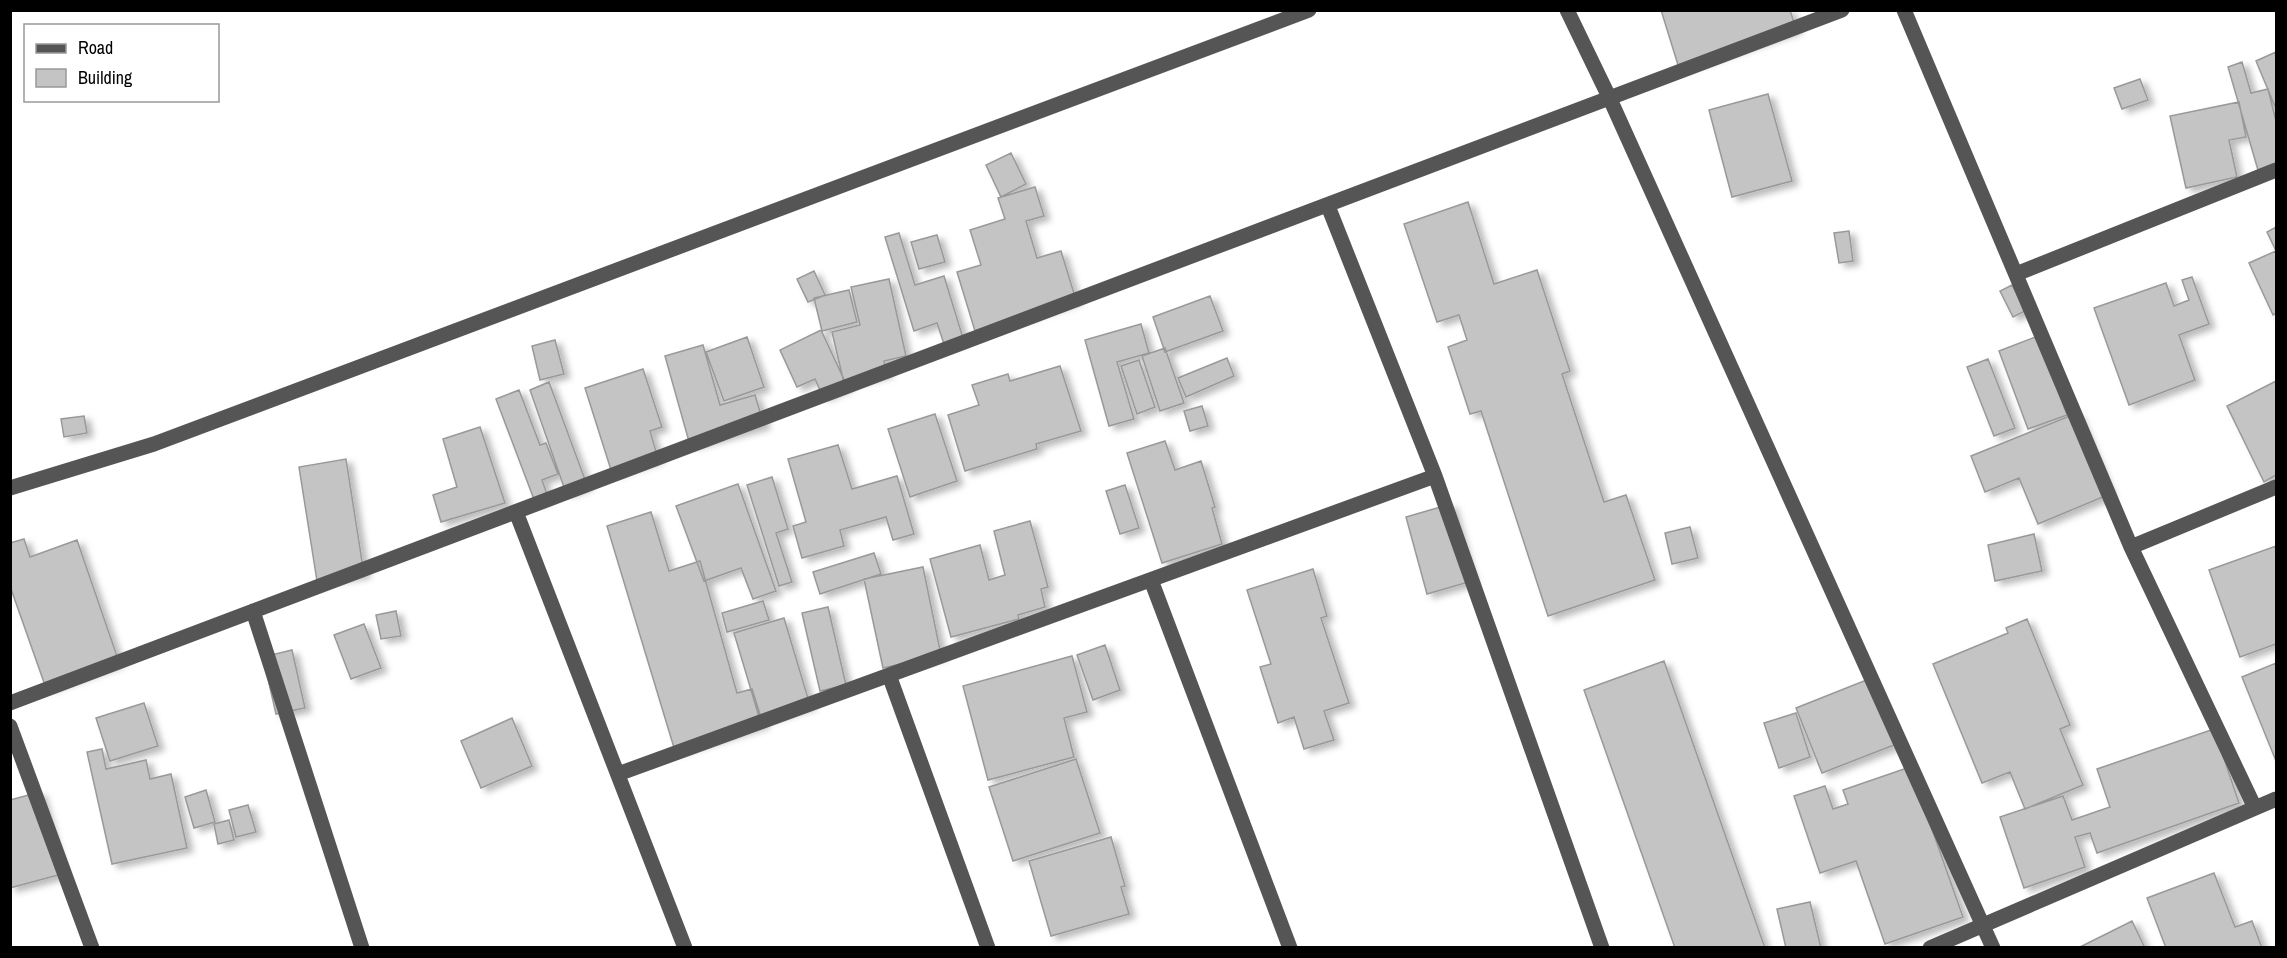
<svg xmlns="http://www.w3.org/2000/svg" width="2287" height="958" font-family="'Archivo Narrow',sans-serif">
<style>
.building{fill:#c4c4c4;stroke:#999;stroke-width:1.5;filter:url(#shadow)}
.lines{fill:none;stroke-linecap:round;stroke-linejoin:round}
.minor{stroke:#555;stroke-width:15}
</style>
<defs>
<filter id="shadow"><feDropShadow dx="6" dy="4" stdDeviation="3" flood-color="#0004"/></filter>
</defs>
<rect width="100%" height="100%" fill="#fff"/>
<!-- building -->
<path class="building" d="M1661 10H1790L1796 29 1679 68Z
M2276 52V109L2256 61Z
M2242 62 2251 93 2268 89 2276 121V165L2258 170 2228 67Z
M2140 79 2148 100 2122 109 2114 88Z
M1768 94 1792 181 1732 197 1709 110Z
M2239 102 2246 137 2229 140 2237 177 2186 188 2170 116Z
M1011 153 1026 184 1001 197 986 165Z
M1035 187 1044 216 1026 221 1037 258 1061 251 1076 300 975 331 957 272 981 265 970 230 1005 219 998 198Z
M1468 202 1494 284 1537 270 1570 371 1562 374 1604 502 1626 495 1655 580 1548 616 1481 411 1470 414 1448 347 1467 340 1459 315 1437 322 1404 224Z
M2276 227V313L2273 315 2249 263 2276 251 2267 232Z
M1849 231 1853 261 1839 263 1834 233Z
M899 233 915 285 944 276 963 338 944 344 937 323 914 331 885 237Z
M937 235 945 262 919 269 911 242Z
M814 271 825 295 808 302 797 279Z
M2192 277 2209 324 2179 335 2195 380 2129 405 2094 308 2166 283 2174 306 2189 300 2182 280Z
M889 279 906 356 884 361 887 373 844 383 832 332 860 325 851 287Z
M2012 285 2025 311 2013 317 2000 291Z
M849 290 857 322 822 331 814 298Z
M1210 296 1223 331 1165 352 1153 317Z
M1141 324 1149 353 1117 362 1134 419 1109 426 1085 340Z
M821 330 847 386 823 397 815 379 797 387 780 350Z
M2038 336 2067 415 2028 429 1999 351Z
M747 337 764 387 724 401 706 352Z
M555 340 564 374 540 380 532 346Z
M703 345 720 405 755 395 764 425 690 445 665 356Z
M1165 348 1184 403 1160 411 1142 356Z
M1227 358 1234 376 1186 397 1178 378Z
M1988 359 2015 428 1994 436 1967 367Z
M1139 360 1155 407 1137 414 1121 366Z
M1060 366 1081 431 1036 444 1037 449 965 471 948 415 979 405 972 385 1008 374 1010 381Z
M643 369 662 427 650 431 658 458 612 473 585 388Z
M2276 381V475L2264 482 2227 406Z
M549 382 587 485 566 493 530 390Z
M519 390 540 445 546 443 558 474 542 480 548 497 535 502 496 399Z
M1202 406 1208 426 1190 431 1184 411Z
M2077 413 2110 494 2038 524 2019 478 1985 492 1971 456Z
M935 414 957 481 910 497 888 429Z
M84 416 87 433 64 437 61 419Z
M480 427 505 503 441 522 433 495 457 487 443 439Z
M1165 441 1175 470 1201 461 1215 507 1212 508 1222 544 1162 563 1127 453Z
M838 445 852 489 897 476 914 534 893 540 886 517 840 530 844 546 802 558 793 526 806 522 788 459Z
M346 459 364 574 317 581 299 467Z
M772 477 788 529 776 533 792 582 779 586 747 485Z
M738 484 776 591 753 599 741 568 704 581 676 506Z
M1125 485 1139 528 1120 534 1106 491Z
M1451 504 1472 581 1427 594 1406 517Z
M651 512 669 571 700 561 737 693 752 689 763 724 675 751 607 526Z
M1030 521 1048 587 1041 589 1045 607 1018 615 1019 619 951 637 930 559 980 545 989 580 1005 575 994 531Z
M1690 527 1698 558 1672 564 1665 533Z
M2034 534 2042 571 1995 581 1988 545Z
M24 539 30 557 77 540 119 662 46 688 10 586V543Z
M2276 546V644L2240 657 2209 570Z
M874 553 881 574 820 594 813 572Z
M923 567 941 655 883 668 864 579Z
M1313 569 1327 616 1321 618 1349 703 1324 711 1334 740 1304 749 1294 717 1278 723 1260 667 1271 664 1247 590Z
M763 601 769 620 727 632 722 613Z
M828 607 846 685 820 691 802 613Z
M396 611 401 636 381 639 376 615Z
M784 618 810 705 760 720 734 633Z
M2027 619 2070 725 2060 729 2083 785 2025 809 2010 772 1982 783 1933 664 2008 633 2006 628Z
M364 624 381 668 351 679 334 635Z
M1105 645 1120 690 1093 700 1077 655Z
M292 650 305 708 276 714 263 657Z
M1072 656 1087 712 1064 718 1074 757 988 780 963 686Z
M1664 661 1765 948H1675L1584 690Z
M2276 663V761L2242 677Z
M1869 679 1894 745 1822 773 1796 708Z
M144 703 158 746 110 761 96 718Z
M1796 713 1810 757 1779 768 1764 723Z
M512 718 532 766 481 788 461 741Z
M2214 729 2239 803 2097 853 2090 833 2075 837 2085 867 2024 888 2000 817 2063 796 2072 820 2110 807 2097 769Z
M102 749 106 769 146 760 150 779 171 774 187 848 112 864 87 752Z
M1076 759 1100 833 1013 861 989 787Z
M1910 767 1963 917 1885 944 1856 861 1820 873 1794 796 1825 786 1833 809 1848 804 1843 790Z
M206 790 215 822 194 828 185 797Z
M40 792 62 874 10 888V800Z
M248 805 256 832 236 837 229 810Z
M229 820 234 840 218 844 214 824Z
M1111 837 1125 886 1121 887 1129 914 1051 936 1029 861Z
M2214 873 2235 927 2252 921 2262 948H2166L2147 898Z
M1810 902 1821 948H1786L1777 909Z
M2132 921 2145 948H2078Z"/>
<g class="lines">
<!-- minor -->
<path class="minor" d="M1567 10 1610 99 1993 948
M1904 10 2131 547 2255 808
M1328 206 1435 476 1602 948
M2016 274 2276 170
M10 488 154 444 1309 10
M516 512 685 948
M2131 547 2276 487
M1151 580 1290 948
M253 611 362 948
M889 675 988 948
M10 703 1842 10
M10 726 92 948
M618 774 1435 476
M1930 948 2276 799"/>
</g>
<!-- border -->
<rect width="2287" height="958" fill="none" stroke="#000000" stroke-width="24"/>
<!-- legend -->
<rect x="24" y="24" width="195" height="78" fill="#ffffff" stroke="#999999" stroke-width="1.5"/>
<rect x="36" y="44" width="30" height="9" fill="#555555" stroke="#999999" stroke-width="1.5"/>
<text x="78" y="54" font-size="18" fill="#000000">Road</text>
<rect x="36" y="69" width="30" height="18" fill="#c4c4c4" stroke="#999999" stroke-width="1.5"/>
<text x="78" y="84" font-size="18" fill="#000000">Building</text>
</svg>
